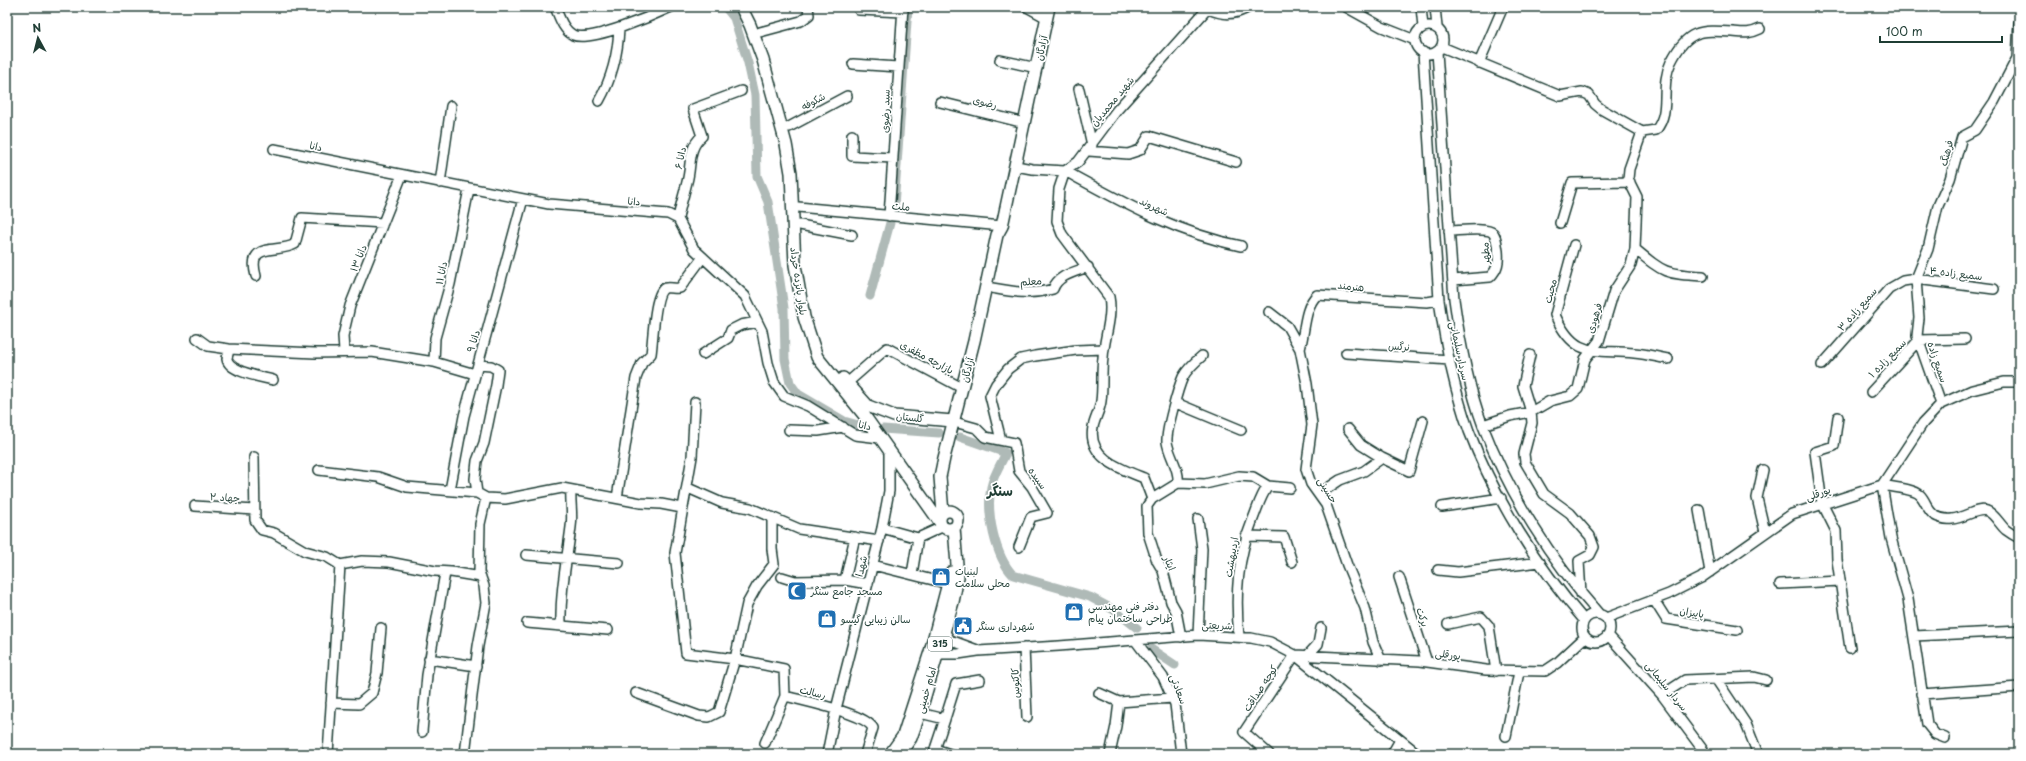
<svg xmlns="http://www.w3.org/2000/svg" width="2026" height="761" font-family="'Playpen Sans','Playpen Sans Arabic',sans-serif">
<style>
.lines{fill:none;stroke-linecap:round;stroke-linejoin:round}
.canal{stroke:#afbab7;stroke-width:9}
.minor-casing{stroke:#1f3d34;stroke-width:12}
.major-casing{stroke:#1f3d34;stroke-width:14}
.minor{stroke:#fff;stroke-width:9}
.major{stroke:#fff;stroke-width:11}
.labels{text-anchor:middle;stroke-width:3.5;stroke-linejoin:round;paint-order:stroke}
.shield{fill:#fff;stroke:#627771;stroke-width:1}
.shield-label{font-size:9px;font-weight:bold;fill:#1f3d34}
.street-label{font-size:10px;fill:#1f3d34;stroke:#fff}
.poi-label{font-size:10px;fill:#1f3d34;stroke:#fff;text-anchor:start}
.district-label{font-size:14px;font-weight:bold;fill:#1f3d34;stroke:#fff}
</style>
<rect width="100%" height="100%" fill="#fff"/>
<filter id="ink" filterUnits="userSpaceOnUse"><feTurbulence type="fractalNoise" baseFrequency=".025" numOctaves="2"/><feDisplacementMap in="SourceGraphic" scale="8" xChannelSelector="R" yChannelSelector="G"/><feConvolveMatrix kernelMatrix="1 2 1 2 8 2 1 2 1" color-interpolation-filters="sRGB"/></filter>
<g filter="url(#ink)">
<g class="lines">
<!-- canal -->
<path class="canal" d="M725 7 734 18 748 63 755 95 757 176 768 202 784 308 785 359 790 383 798 394 844 421 865 427
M894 207 908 7
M870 296 890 223
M883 429 939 433
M960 437 1006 453C1001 463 993 476 991 487 986 513 995 556 1013 575L1090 597 1114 610 1137 628
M1151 649 1175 665"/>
<defs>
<path id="minor" d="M555 7C559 16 563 30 573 35 590 43 654 15 671 7
M859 7V10L903 12
M1027 7 1047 18
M1346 7 1382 27 1415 40
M1421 7 1423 27
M1435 7 1437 27
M1208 9C1223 15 1234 16 1249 7
M1415 40a14 14 0 1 1 28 0a14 14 0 1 1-28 0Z
M760 32 801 21 809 15 808 7
M1442 47 1560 96 1582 92 1589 95 1595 104 1601 109 1642 132 1656 130C1672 110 1659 87 1671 62 1687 30 1699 30 1733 32 1744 33 1750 34 1760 29
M1423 52 1439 300C1445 344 1454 389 1469 431 1495 499 1537 566 1584 620
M1437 52 1454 299C1460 342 1468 386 1483 426 1509 494 1551 560 1599 614
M1000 60 1037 68
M1479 63 1503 7
M853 64 898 67
M1079 89 1092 145
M599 101C612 78 618 54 619 28
M940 102 1025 123
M789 127 847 96
M852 135V156L893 158
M274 149 549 204 668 214 678 219 694 249 745 296 762 331 768 363 774 382 784 396 808 406 855 435 880 438
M1089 151 1128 154 1140 150 1149 136 1236 162
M1016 166 1032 169 1065 171 1078 162 1117 110 1209 7
M440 183 451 106
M798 207 1002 226
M889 216 903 7
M678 219C680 206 684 195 687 182 692 165 687 149 702 136L693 109 741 91
M1560 223 1572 183 1630 182
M800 225 852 235
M1449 231C1458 231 1487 227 1493 233 1497 237 1497 246 1498 251 1499 262 1498 269 1490 277L1453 280
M1574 245 1555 315C1575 359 1594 349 1634 353 1646 354 1657 357 1668 359
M1635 249C1664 273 1665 274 1703 276
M256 276C246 240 279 254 295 244L302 218 383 223
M992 288C1013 292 1032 295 1053 289 1058 275 1075 272 1088 267
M1269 312 1287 326 1300 349 1307 384 1312 425 1306 469 1311 484 1326 505 1347 565 1365 608 1373 642 1381 660
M197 338 208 346 229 349 315 353 372 352 434 362 475 374
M229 349C229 352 227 356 227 359 229 372 262 377 273 380
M1300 349C1305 332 1304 307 1317 295L1427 302 1439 300
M344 351 343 336 350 306 402 175
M1346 353 1450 360
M703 354 728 338 731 330 741 325 757 322
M434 362 435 338 450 284 469 189
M1822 365 1889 289 1903 281 1916 279 1994 289
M846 384 887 348 962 388
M1871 392 1919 340 1965 339
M695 402 692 457 675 553 686 653 735 659 784 669 785 696 765 743
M1176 403 1241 430
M1941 404 1917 336 1919 318 1916 279 1928 249 1938 206 1950 179 1962 137 1975 130 1994 102 2017 58 2019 23
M1838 417 1834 446 1815 452 1822 503 1836 531 1837 560 1850 648
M958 423 976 428 985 437 1014 443 1019 471 1032 487 1047 513 1031 517 1019 547
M1483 425 1510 416 1531 412 1523 386 1530 355
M1348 429 1361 445 1382 458
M789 430 818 431 843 427
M1001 440 990 396 996 384 1008 369 1021 359 1035 356 1076 350 1104 349
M254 457 255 520 262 530 274 533 305 551 327 557 340 565 362 561 389 562 435 571 451 572 481 577
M319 470 378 477 407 487 477 493 486 498 505 499 562 488 641 503 661 504 682 508
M1763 470 1757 498 1765 532
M1178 483 1205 484 1239 476 1253 477 1268 486 1290 488
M688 488 722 503 750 508 799 529 879 541
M450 490 464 416 523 199
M477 493 475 479 477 461 484 443 496 385 498 370 491 366 478 365
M1319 494 1340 480 1364 471 1382 458 1409 471 1423 421
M617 498 636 378 642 363 651 354C653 342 654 292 665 288 669 287 676 289 680 288L703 257
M1152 499 1144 478C1121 469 1087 458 1093 427 1095 418 1100 410 1101 401 1103 387 1101 372 1103 358 1104 338 1113 317 1109 297L1062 234 1057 221 1059 189 1065 171C1122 202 1176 233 1241 246
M1152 499 1178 483C1180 469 1169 456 1167 442 1166 431 1178 388 1183 377 1187 369 1195 362 1202 356
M1152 499 1147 506 1148 533 1157 561 1163 571 1171 602 1176 611 1181 637
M195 506 254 510
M1442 507 1501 498
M1699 510 1710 572
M1198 519 1202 549 1198 635
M882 528 918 538
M1246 536 1284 537 1292 562
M526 555 619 563
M873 565 949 584
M1438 570 1458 572 1540 562
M912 574 918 538 942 527
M782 577 795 581 845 580 868 584
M1399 577 1427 662
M845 580 855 537
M1780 584 1840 581
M1581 594 1579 561 1590 555 1594 547 1590 536 1570 513 1544 494 1525 462 1524 454 1532 423 1531 412 1550 401 1570 396 1578 389 1585 359 1599 341 1614 291 1631 265 1635 249 1637 197 1628 179 1629 169 1642 132
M1654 600 1666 619 1737 630
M1582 628a14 14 0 1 1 28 0a14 14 0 1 1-28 0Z
M1606 618 1669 594 1701 578 1792 514 1882 485 1923 423 1941 404 1972 390 2004 382H2019
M527 623 608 630
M1448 624 1481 617 1489 626 1496 671
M561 625C560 591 567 560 571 527 573 515 570 502 571 490
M944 631 950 640 977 650
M1608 635 1662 695 1706 754
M1914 636 2019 631
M1239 637C1235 595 1237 559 1253 519 1258 507 1260 497 1268 486
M1135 640 1163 677 1175 704 1181 754
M1024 648 1027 717
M931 652 937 654H958L978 651 1059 646 1198 635 1251 638 1270 642 1295 655 1418 754
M1307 656 1318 644 1321 628
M429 659 476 666
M1716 679 1746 724 1758 754
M636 693 699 716 709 717 719 712 735 659 747 604 757 586 774 564 772 549V517
M1099 693 1119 702 1172 698
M1922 694 2019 687
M1662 695 1685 680 1754 677 1766 680
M785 696C803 701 865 713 873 728L865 754
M331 703 359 704 372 693 377 673 381 628
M920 713 945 719 956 684 980 680
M945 719 935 749 950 754
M422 732 427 675 445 573
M1506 736 1519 672
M1945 738 1935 734 1927 724 1908 599 1891 538 1882 485C1892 487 1914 489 1920 495 1926 501 1927 510 1934 515 1956 528 1973 506 1987 511 1994 513 2000 525 2006 530 2010 533 2015 536 2019 538
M328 754 340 565
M465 754 478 646 486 603 484 586 479 572 480 524 486 498
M827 754 836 709 882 528 889 491V451
M1110 754 1116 726 1119 702
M1269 754 1244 732 1295 655 1420 661 1486 670 1545 671 1557 663 1585 637
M1392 754 1400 740"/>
<path id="major" d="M741 7 750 25 763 60 786 144 791 173 795 265 804 317 817 357 864 415 939 521
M843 378 868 406 894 416 953 421
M940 520a9 9 0 1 1 18 0a9 9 0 1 1-18 0Z
M943 513 940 477 944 458 974 341 997 235 1002 226 1049 7
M890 754 903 736 930 652 951 572
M900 754 911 738 920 713 953 602 958 577 954 528"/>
</defs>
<!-- minor casing -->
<use href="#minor" class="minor-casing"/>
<!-- major casing -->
<use href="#major" class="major-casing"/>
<!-- minor -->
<use href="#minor" class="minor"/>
<!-- major -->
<use href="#major" class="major"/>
</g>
</g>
<!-- icons -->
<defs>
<symbol id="shop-square" viewBox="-11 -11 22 22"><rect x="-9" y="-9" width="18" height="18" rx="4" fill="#1f6fb2" stroke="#fff"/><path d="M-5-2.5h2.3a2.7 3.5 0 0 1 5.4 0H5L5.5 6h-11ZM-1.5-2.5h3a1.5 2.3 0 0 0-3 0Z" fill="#fff"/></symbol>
<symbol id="mosque-square" viewBox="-11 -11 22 22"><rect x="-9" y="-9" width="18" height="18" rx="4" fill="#1f6fb2" stroke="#fff"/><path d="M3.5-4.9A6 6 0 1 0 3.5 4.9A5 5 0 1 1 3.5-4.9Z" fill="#fff"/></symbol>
<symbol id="civic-square" viewBox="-11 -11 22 22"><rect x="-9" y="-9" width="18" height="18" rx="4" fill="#1f6fb2" stroke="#fff"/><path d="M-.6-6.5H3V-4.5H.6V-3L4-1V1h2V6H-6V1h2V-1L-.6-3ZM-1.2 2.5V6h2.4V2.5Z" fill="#fff"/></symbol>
</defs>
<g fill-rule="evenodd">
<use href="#shop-square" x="930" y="566" width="22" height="22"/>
<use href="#mosque-square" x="786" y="580" width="22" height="22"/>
<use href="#shop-square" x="1063" y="601" width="22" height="22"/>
<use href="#shop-square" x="816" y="608" width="22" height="22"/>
<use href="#civic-square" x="952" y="615" width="22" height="22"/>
</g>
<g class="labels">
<!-- shield labels -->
<rect class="shield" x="928" y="637" width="24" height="14" rx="3"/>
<g class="shield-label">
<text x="940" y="647">315</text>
</g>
<!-- street labels -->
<g class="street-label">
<text transform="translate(1041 48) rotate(-78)" y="4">آزادگان</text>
<text transform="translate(813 101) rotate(-28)" y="4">شکوفه</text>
<text transform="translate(1112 101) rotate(-50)" y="4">شهید محمدیان</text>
<text transform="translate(985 102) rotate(14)" y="4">رضوی</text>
<text transform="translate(885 111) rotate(-88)" y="4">سید رضوی</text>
<text transform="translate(316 146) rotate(11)" y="4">دانا</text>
<text transform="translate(1946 153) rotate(-75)" y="4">فرهنگ</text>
<text transform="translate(680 158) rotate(-79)" y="4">دانا ۶</text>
<text transform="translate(634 201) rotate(4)" y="4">دانا</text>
<text transform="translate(901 206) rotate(5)" y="4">ملت</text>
<text transform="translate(1154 206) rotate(25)" y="4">شهروند</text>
<text transform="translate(1485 253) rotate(-93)" y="4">مطهر</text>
<text transform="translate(358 258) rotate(-68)" y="4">دانا ۱۳</text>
<text transform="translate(441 273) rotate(-78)" y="4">دانا ۱۱</text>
<text transform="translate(1956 273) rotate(7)" y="4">سمیع زاده ۴</text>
<text transform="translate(799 281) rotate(82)" y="4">بلوار پانزده خرداد</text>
<text transform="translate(1031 281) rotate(-4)" y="4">معلم</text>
<text transform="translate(1351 286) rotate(6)" y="4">هنرمند</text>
<text transform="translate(1550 291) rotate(-75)" y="4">محبت</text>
<text transform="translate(1857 309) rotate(-49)" y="4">سمیع زاده ۳</text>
<text transform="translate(1594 318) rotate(-73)" y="4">فرهودی</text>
<text transform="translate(473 341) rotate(-73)" y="4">دانا ۹</text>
<text transform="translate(1399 346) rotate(4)" y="4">نرگس</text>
<text transform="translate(1460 351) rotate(78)" y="4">سردار سلیمانی</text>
<text transform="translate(927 357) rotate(28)" y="4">بازارچه مظفری</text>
<text transform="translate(1887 358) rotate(-46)" y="4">سمیع زاده ۱</text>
<text transform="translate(1938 362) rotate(71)" y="4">سمیع زاده</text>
<text transform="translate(967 370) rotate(-76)" y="4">آزادگان</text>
<text transform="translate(910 417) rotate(6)" y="4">گلستان</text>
<text transform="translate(865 425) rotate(12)" y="4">دانا</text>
<text transform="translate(1038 478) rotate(55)" y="4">سپیده</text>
<text transform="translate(1328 490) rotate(59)" y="4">حسینی</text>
<text transform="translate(1818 493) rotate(-19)" y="4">پورقلی</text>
<text transform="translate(225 497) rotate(4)" y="4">جهاد ۲</text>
<text transform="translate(1231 557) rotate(-80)" y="4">اردیبهشت</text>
<text transform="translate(1170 563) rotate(66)" y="4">ایثار</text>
<text transform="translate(861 566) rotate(-76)" y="4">شهدا</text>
<text transform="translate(1692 612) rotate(9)" y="4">پاییزان</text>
<text transform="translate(1423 617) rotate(72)" y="4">برکت</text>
<text transform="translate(1217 625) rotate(2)" y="4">شریعتی</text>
<text transform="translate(1448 654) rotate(8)" y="4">پورقلی</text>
<text transform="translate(1015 683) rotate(-92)" y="4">کاکتوس</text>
<text transform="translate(1667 686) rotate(51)" y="4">سردار سلیمانی</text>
<text transform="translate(1260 688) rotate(-56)" y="4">کوچه صداقت</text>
<text transform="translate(1179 689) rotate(69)" y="4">سعادتی</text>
<text transform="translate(926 690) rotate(-74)" y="4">امام خمینی</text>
<text transform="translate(813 692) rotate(14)" y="4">رسالت</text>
</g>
<!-- poi labels -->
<g class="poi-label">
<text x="955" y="575">لبنیات<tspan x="955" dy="12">محلی سلامت</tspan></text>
<text x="811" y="595">مسجد جامع سنگر</text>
<text x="1088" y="610">دفتر فنی مهندسی<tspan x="1088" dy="12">طراحی ساختمان پیام</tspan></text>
<text x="841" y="623">سالن زیبایی گیسو</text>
<text x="977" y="630">شهرداری سنگر</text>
</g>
<!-- district labels -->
<g class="district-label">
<text x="1000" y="496">سنگر</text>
</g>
</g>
<!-- margin -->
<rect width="2026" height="761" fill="none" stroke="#fff" stroke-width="24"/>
<rect x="12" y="12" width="2002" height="737" fill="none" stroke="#1f3d34" stroke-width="1.5" filter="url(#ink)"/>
<!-- north arrow -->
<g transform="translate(38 38) rotate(353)" stroke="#ffffff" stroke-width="3" paint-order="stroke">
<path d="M0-3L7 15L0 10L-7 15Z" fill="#1f3d34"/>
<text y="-6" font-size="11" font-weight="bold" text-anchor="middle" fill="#1f3d34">N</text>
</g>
<!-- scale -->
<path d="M1880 36v6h122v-6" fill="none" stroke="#1f3d34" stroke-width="2"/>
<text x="1886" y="36" font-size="12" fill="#1f3d34" stroke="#ffffff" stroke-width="3" paint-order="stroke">100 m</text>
</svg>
